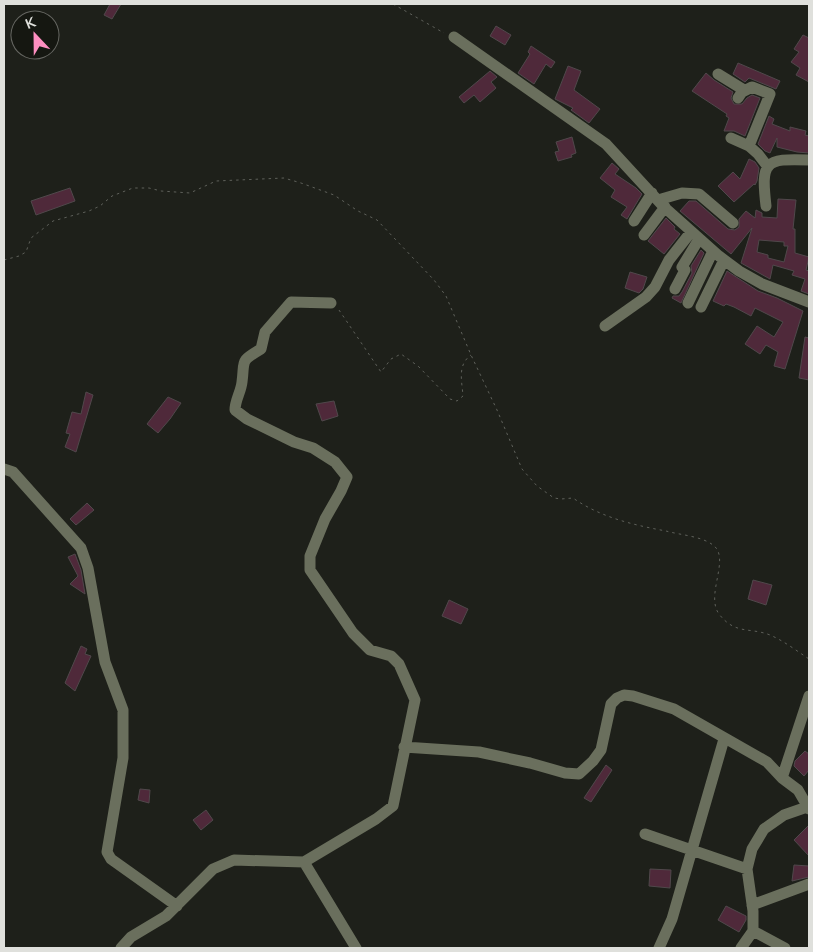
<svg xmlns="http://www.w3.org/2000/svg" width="813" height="952" font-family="Mulish,sans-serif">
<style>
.building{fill:#4f293a;stroke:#50484b;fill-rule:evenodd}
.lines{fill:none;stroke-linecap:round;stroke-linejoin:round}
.path{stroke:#5e605a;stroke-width:1;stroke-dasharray:2.5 4;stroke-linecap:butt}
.minor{stroke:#6a6f5d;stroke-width:11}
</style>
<rect width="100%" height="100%" fill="#1e201a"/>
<!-- building -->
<path class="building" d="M110 4H121L112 19 104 15Z
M496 26 511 35 505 45 490 36Z
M803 35 809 38V82L796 75 800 68 791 62 799 52 794 49Z
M531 46 555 62 551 68 546 64 534 84 518 73 530 54 528 52Z
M738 63 780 81 776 89 749 78 745 82 733 74Z
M568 66 581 71 574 90 600 109 589 123 571 110 573 108 555 99Z
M490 71 497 77 491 82 496 88 480 102 474 95 464 103 459 97Z
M706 73 714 80 733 92 731 98 734 104H742L747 98 752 95 760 98 745 136 734 131H724L729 118 726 116 727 114 692 91Z
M769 116 774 119 772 124 790 131V127L806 131 805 135 809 136V153L797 152 777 147V138L770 153 765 151 758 144Z
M572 137 576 153 571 155 572 157 558 161 555 152 559 151 556 142Z
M749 159 755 162 759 168 757 181 755 185 754 184 734 202 718 186 733 172 740 179Z
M612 163 619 169 615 174 636 188 642 194 627 219 621 215 627 207 611 197 615 190 600 178Z
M70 188 75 201 36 215 31 201Z
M778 199 796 200 793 229H795V253L809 257 806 270 809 271V294L801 291 805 279 792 275 794 271 773 265 770 279 741 263 752 228 731 254 680 211 689 201H696L728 229 735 230 739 227V219L746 211 755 218 756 210 762 213V217L777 218ZM759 240 784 242V246H788L784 262 768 258V255L757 252Z
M666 218 675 227 674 229 680 234 664 254 648 241Z
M701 250 704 253 681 303 672 298 673 296H679L682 292 692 273 691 266Z
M727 271 758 291 777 298 803 311 785 369 774 366 778 352 766 345 760 354 745 344 757 326 774 337 783 322 755 308 751 316 734 307 726 304 724 306 713 301Z
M630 272 647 277 643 289 639 293 625 288Z
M805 337 809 338V380L799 378Z
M86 392 93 395 76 452 65 447 70 434 66 433 72 412 81 414Z
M168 397 181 403 170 419 158 433 147 424Z
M334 401 338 416 322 421 316 404Z
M87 503 94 510 76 525 70 519Z
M75 554 81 570 85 594 70 584 78 576 68 557Z
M753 580 772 585 766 605 748 599Z
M449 600 468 609 461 624 442 616Z
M81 646 87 649 85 654 91 656 75 691 65 683Z
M805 751 809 754V770L804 776 794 766 795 761Z
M606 765 612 770 591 802 584 798Z
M140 789 150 790 149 803 138 800Z
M206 810 213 820 201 830 193 820Z
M809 825V856L794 840Z
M794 865 809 866V877L792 881Z
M650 869 671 870 670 888 649 886Z
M726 906 746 916V920L739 932 718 920Z"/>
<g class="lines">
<!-- path -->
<path class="path" d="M393 4 444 33
M4 260 19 256 26 252 31 238 53 221 89 211 100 206 112 196 133 188H149L161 191 190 193 216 181 284 178 301 183 334 195 358 211 377 220 434 280 446 296 471 355 497 410 522 469 537 486 554 498 561 499 573 498C600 517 633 525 666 531 680 535 701 536 713 545 731 558 705 595 719 614 735 635 750 627 770 635 784 641 797 651 809 659
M339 310 381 372 391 359 401 354 418 366 450 399 457 401 463 396C462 381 457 365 471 355"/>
<!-- minor -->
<path class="minor" d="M454 37 606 144 663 206 719 256 739 271 762 284 809 302
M718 74 744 90
M738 98 742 92 752 87 770 94 749 146 758 154 768 167
M731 138 749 146
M658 200 682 193 699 194 733 223
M766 206C761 162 764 158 809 160
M634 221 652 193
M644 235 665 207
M675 289 685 270 682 267 699 239
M688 303 713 251
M701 307 724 260
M605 326 646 297 655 287 669 260 691 232
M4 469 13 472 81 548 88 568 105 662 123 710V758L107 852 111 859 177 906
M404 747 479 752 530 763 565 773 579 774 593 761 601 750 611 704 617 698 624 695 633 696 674 709 767 762 782 778 798 790 809 809
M782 778 809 696
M645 834 747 869
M304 862 356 948
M752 905 809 884
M753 931 785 948
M121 948 131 937 166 916 213 869 234 860 304 862 376 819 393 806 415 700 399 664 391 656 370 650 353 633 310 570V556L325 519 341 491 347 477 335 462 313 448 294 442 247 419 235 410C235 400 241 392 242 382 245 360 239 362 261 349L265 332 291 302 331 303
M659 948 672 919 724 739
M741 948 753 931V911L747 869 752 849 764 829 784 815 807 807"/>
</g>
<!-- border -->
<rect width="813" height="952" fill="none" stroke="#dfe0dc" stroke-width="10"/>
<!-- north arrow -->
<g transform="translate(35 35) rotate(338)"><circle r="24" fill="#151711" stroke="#666762"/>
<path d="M0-4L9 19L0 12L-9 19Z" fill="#fd8ec0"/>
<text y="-8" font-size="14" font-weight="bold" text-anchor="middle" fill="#dfe0dc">K</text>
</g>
</svg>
